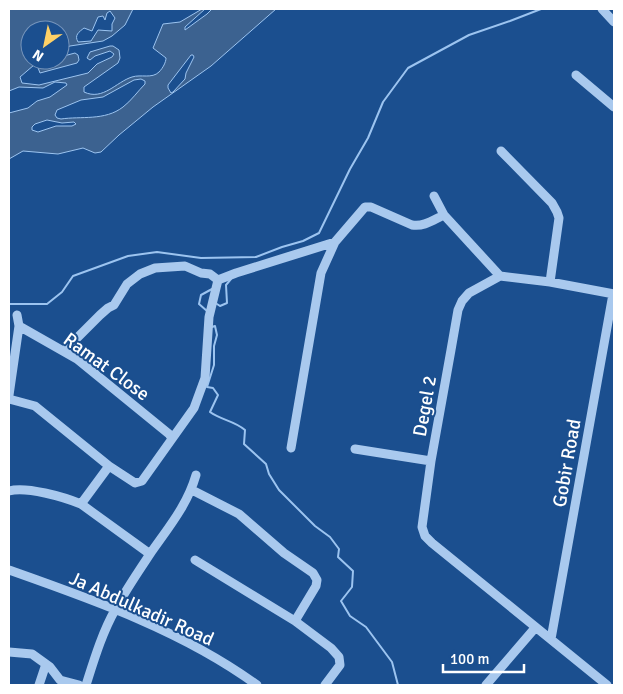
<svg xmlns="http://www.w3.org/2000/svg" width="623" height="694" font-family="Signika,sans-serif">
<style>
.water{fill:#3c6290;stroke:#9cc4f0;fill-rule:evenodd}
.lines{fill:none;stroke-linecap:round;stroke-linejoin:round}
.stream{stroke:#9cc4f0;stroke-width:2}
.minor{stroke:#a9c9ee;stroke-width:9}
.labels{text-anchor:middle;stroke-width:4;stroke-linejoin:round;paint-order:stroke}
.street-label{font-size:19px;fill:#fff;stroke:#1b4f8f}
</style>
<rect width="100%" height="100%" fill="#1b4f8f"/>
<!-- water -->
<path class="water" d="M9 9H133L125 25 112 36 103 41 70 46 60 50V30H30V60H60V57L75 53 78 55 79 60 77 63 40 73 37 65H34L20 77 22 83 39 85 88 73 97 64 112 57 114 54 110 51 95 56 90 60 87 58 90 52 110 46H113L119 50 120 58 118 63 84 87V92C103 101 116 82 132 77 141 74 152 79 159 72 163 68 166 62 166 58L153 48 163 24 180 22 202 9H205L185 27V30L207 14 212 9H276L211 66 153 107 119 135 101 152 95 153 83 148 58 154 23 151 9 159V113L28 108 37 101 50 97 67 85 66 83 55 82 43 88 19 87 9 91ZM110 11 115 18 112 24V31L98 30 91 41 78 42C74 35 79 32 84 28L92 31 98 17 103 16 105 20 107 13ZM191 55H193L194 57 186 73 185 79 173 92 171 93 168 88V85ZM141 79 145 81V84C138 91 131 101 123 107 105 121 81 116 61 119L57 118 55 115 57 110 81 100 103 97 134 80ZM47 120 62 123 74 122 76 124 72 126H56L38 132 32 130V127L35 124Z"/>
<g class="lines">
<!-- stream -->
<path class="stream" d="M9 304H47L62 292 73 276 128 256 157 252 201 258 256 257 282 247 303 241 319 233 350 169 368 138 383 102 408 68 469 35 510 21 541 9
M217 304 220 306 227 303 226 285 231 279
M207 311 199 304 201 295 212 289
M212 327 215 326 217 335 214 346V365L207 387 213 388 218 395 210 412C221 420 235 421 245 430L244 444 266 464 269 474 279 490 315 526 330 537 339 549 338 557 353 571 352 587 341 601 350 616 366 627 392 662 398 685"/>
<!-- minor -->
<path class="minor" d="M602 9 614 22
M576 75 614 107
M501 151 552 203 557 212 559 218 550 282
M434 196 444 215 500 276
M19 326 77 359 169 434 172 438
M64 351 100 315 108 308 114 305 127 284 140 274 155 268 185 266 201 273 210 274 218 280 236 273 335 242
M9 395 19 326 17 315
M9 399 35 406 109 466 135 483 142 481 194 408 205 378 209 317 218 280
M291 448 321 273 335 242 365 207H371L412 225C424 227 433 220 444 215
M355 449 431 461
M192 490 239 514 284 553 313 573 317 580 316 586 295 621
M9 491C26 486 64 497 81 504L150 554
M81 504 109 466
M195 560 295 621 331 648 339 657 340 665 325 685
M9 570C94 600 183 631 257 685
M551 639 613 294
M9 652 32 654 50 667 60 680 79 685
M39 685 46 664
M86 685C94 660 102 633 115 610 125 591 138 572 150 554 168 528 187 506 196 475
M486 685 535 628
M607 685 432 543 425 536 422 527 431 461 451 350 458 310 462 301 469 293 500 276 550 282 614 294"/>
</g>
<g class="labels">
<!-- street labels -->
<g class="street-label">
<text transform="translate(107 366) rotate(36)" y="7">Ramat Close</text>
<text transform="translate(424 406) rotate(-80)" y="7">Degel 2</text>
<text transform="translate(566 463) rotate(-80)" y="7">Gobir Road</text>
<text transform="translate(142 608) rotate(24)" y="7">Ja Abdulkadir Road</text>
</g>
</g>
<!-- border -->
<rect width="623" height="694" fill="none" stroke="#ffffff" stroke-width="20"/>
<!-- north arrow -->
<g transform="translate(45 45) rotate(213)"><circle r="24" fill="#1b4f8f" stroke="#7695bc"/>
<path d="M0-4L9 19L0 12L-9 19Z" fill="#ffd166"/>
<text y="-8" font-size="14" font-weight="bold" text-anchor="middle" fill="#ffffff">N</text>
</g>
<!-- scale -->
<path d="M443 664v8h81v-8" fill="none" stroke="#ffffff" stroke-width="2.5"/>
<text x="450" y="664" font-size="15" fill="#ffffff" stroke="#1b4f8f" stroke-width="4" paint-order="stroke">100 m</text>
</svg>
